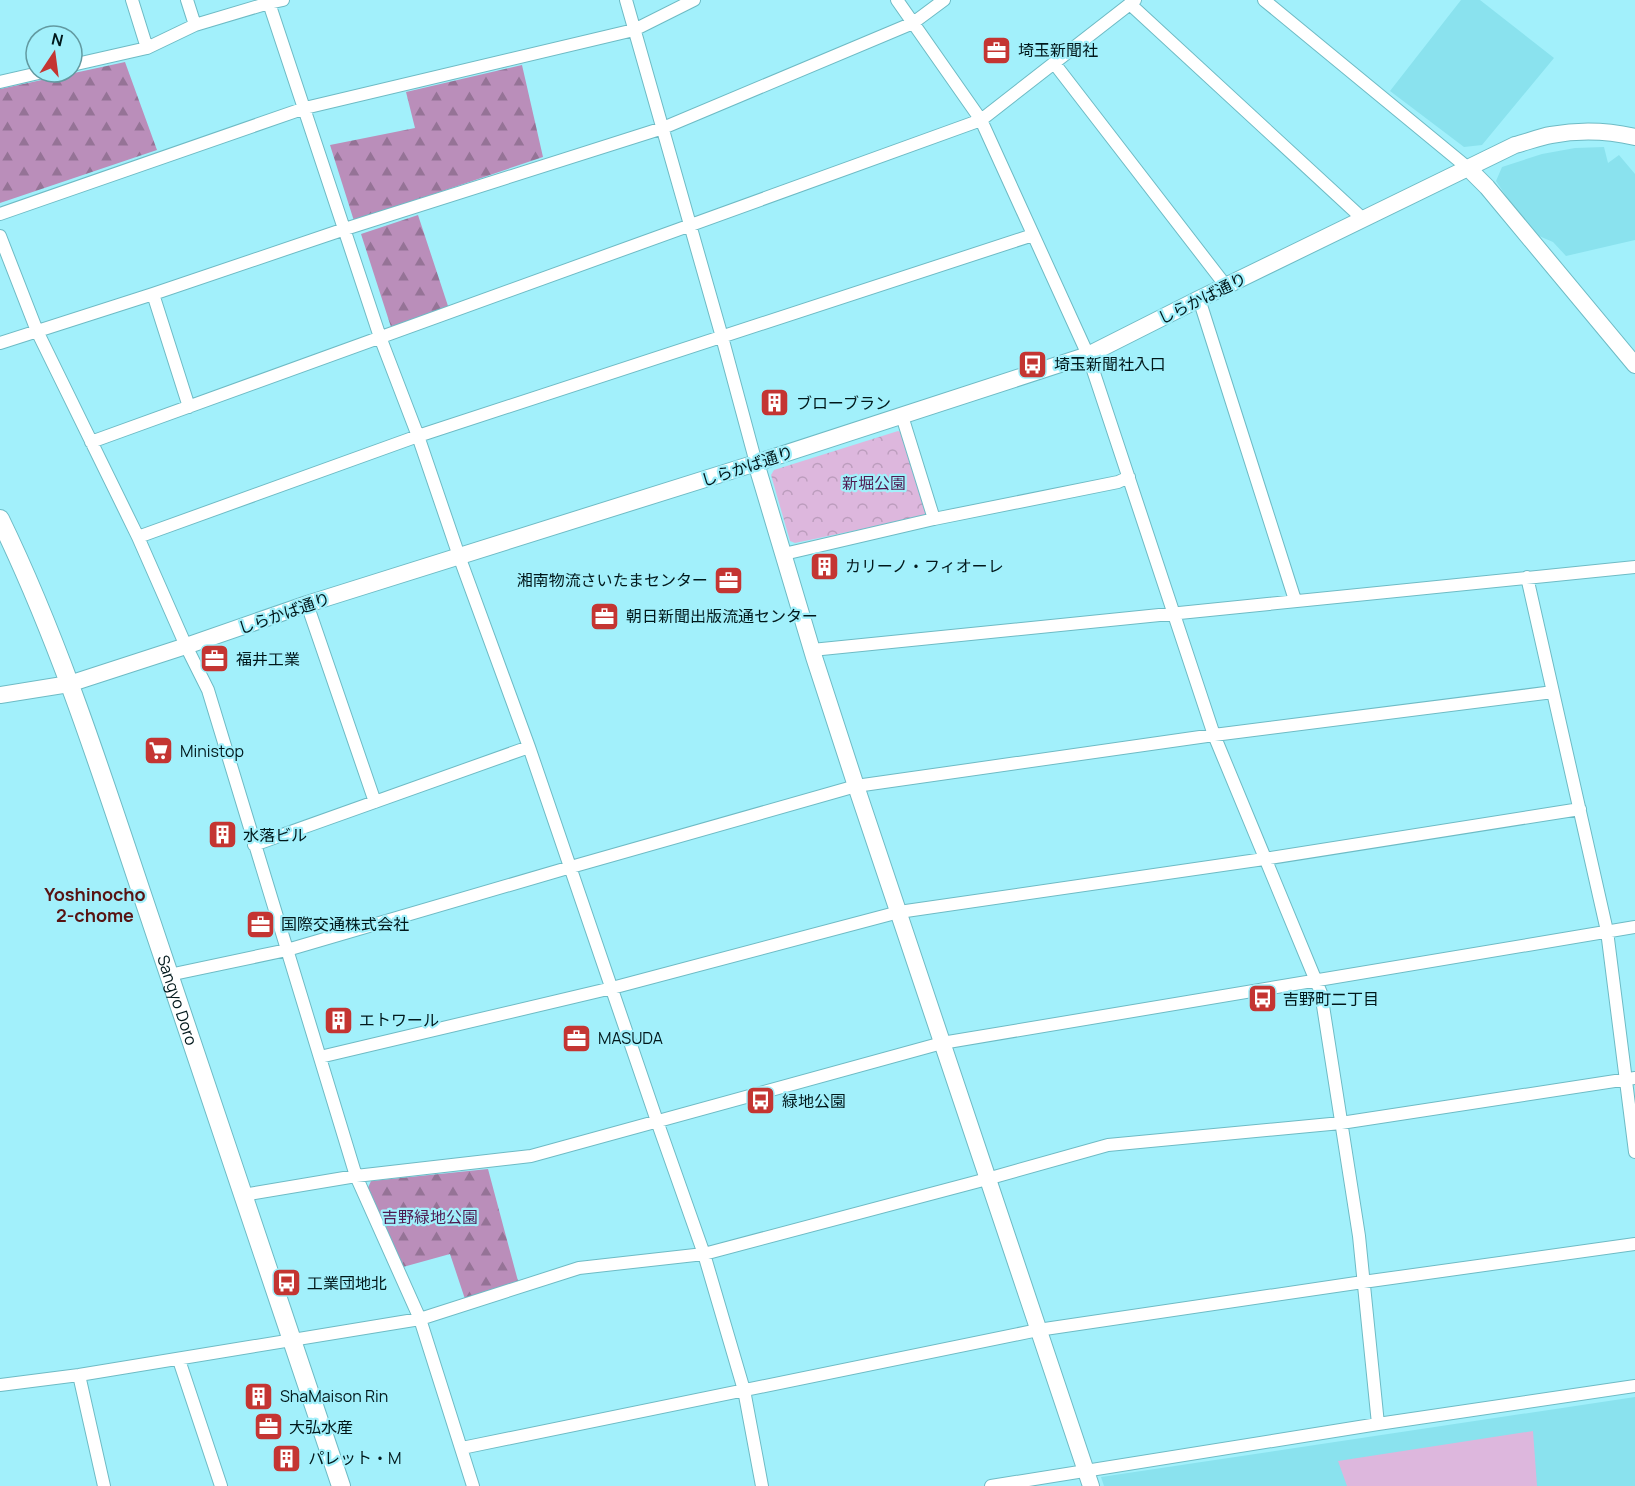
<svg xmlns="http://www.w3.org/2000/svg" width="1635" height="1486" font-family="Manrope,'Noto Sans JP',sans-serif">
<style>
.built{fill:#8ae2ee}
.forest{fill:url(#forest-firs)}
.park{fill:url(#park-crowns)}
.pitch{fill:#ddb7dd}
.lines{fill:none;stroke-linecap:round;stroke-linejoin:round}
.street-casing{stroke:#6ebbc5;stroke-width:14}
.secondary-casing{stroke:#6ebbc5;stroke-width:18}
.primary-casing{stroke:#6ebbc5;stroke-width:20}
.street{stroke:#fff;stroke-width:12}
.secondary{stroke:#fff;stroke-width:16}
.primary{stroke:#fff;stroke-width:18}
.labels{text-anchor:middle;stroke-width:4.5;stroke-linejoin:round;paint-order:stroke}
.poi-label{font-size:16px;fill:#01181b;stroke:#a2f0fb;text-anchor:start}
.street-label{font-size:16px;fill:#01181b;stroke:#a2f0fb}
.park-label{font-size:16px;fill:#4f1a51;stroke:#a2f0fb}
.neighbourhood-label{font-size:18px;font-weight:bold;fill:#581312;stroke:#a2f0fb}
</style>
<defs>
<pattern id="forest-firs" width="22" height="20" patternUnits="userSpaceOnUse" patternTransform="scale(1.5)"><rect width="22" height="20" fill="#ba8eba"/><path d="M5 1l3.5 6h-7zM16 11l3.5 6h-7z" fill="#957396"/></pattern>
<pattern id="park-crowns" width="20" height="18" patternUnits="userSpaceOnUse" patternTransform="scale(1.5)"><rect width="20" height="18" fill="#ddb7dd"/><path d="M2 6a3 3 0 1 1 6 0M12 15a3 3 0 1 1 6 0" fill="none" stroke="#bc9dbd"/></pattern>
</defs>
<rect width="100%" height="100%" fill="#a2f0fb"/>
<!-- built -->
<path class="built" d="M1461 0H1480L1554 58 1482 145 1464 147 1390 91Z
M1604 147 1608 163 1619 155 1635 174V240L1566 256 1553 242 1539 236 1516 211 1496 181 1502 167 1542 154 1575 148Z
M1635 1397V1486H1104L1101 1477Z"/>
<!-- forest -->
<path class="forest" d="M125 62 157 150 0 203V89Z
M522 65 543 157 354 221 330 145 415 128 406 92Z
M418 215 449 309 391 327 361 234Z
M488 1169 518 1281 465 1299 450 1254 403 1267 367 1190 371 1181Z"/>
<!-- park -->
<path class="park" d="M898 431 903 433 927 509 924 516 795 543 790 541 771 475 774 470Z"/>
<!-- pitch -->
<path class="pitch" d="M1533 1431 1537 1486H1347L1338 1461Z"/>
<g class="lines">
<defs>
<path id="street" d="M132 0 147 48
M187 0 195 25
M626 0 722 337 756 463
M897 0 981 120 1088 355 1214 735 1321 993 1359 1236 1378 1424
M1264 0 1468 168
M269 3 380 337 418 436 459 556 529 747 657 1121 704 1254 744 1390 762 1486
M1130 4 1363 219
M1054 63 1226 286
M72 65 147 48 195 25 269 3 283 0
M0 82 43 72
M0 214 305 108 634 30 694 0
M0 236 37 331 138 537 186 646 208 690 356 1176 420 1319 473 1486
M153 294 189 407
M1199 299 1295 600
M0 343 153 294 345 229 663 128 913 23 944 0
M902 416 934 519
M91 442 981 120 1135 0
M138 537 418 436 1033 235
M784 554 934 519 1118 482 1129 477
M1527 577 1607 931 1635 1152
M307 604 375 802
M812 650 1635 567
M254 845 529 747
M169 975 287 950 571 867 856 786 1214 735 1553 692
M320 1057 612 988 899 912 1264 859 1580 809
M243 1195 356 1176 531 1156 942 1043 1635 927
M179 1360 221 1486
M79 1375 104 1486
M0 1385 79 1375 420 1319 579 1268 704 1254 987 1179 1108 1145 1341 1123 1635 1078
M462 1448 1038 1330 1363 1282 1635 1244
M991 1486 1378 1424 1635 1386"/>
<path id="secondary" d="M1468 168 1487 187 1635 365
M756 463 814 657 856 786 1091 1486
M0 695 69 684 186 646 307 604 756 463 1088 355 1199 299 1515 145C1527 142 1539 137 1551 135 1578 130 1609 131 1635 137"/>
<g id="primary">
<path id="s1" d="M0 519C63 649 106 788 152 924 215 1112 278 1299 341 1486"/>
</g>
</defs>
<!-- street casing -->
<use href="#street" class="street-casing"/>
<!-- secondary casing -->
<use href="#secondary" class="secondary-casing"/>
<!-- primary casing -->
<use href="#primary" class="primary-casing"/>
<!-- street -->
<use href="#street" class="street"/>
<!-- secondary -->
<use href="#secondary" class="secondary"/>
<!-- primary -->
<use href="#primary" class="primary"/>
</g>
<!-- icons -->
<defs>
<symbol id="office-square" viewBox="-11 -11 22 22"><rect x="-9" y="-9" width="18" height="18" rx="4" fill="#c43532" stroke="#a2f0fb"/><path d="M-6-3h4V-5.5h4V-3h4V5H-6ZM-1-4.5V-3h2v-1.5ZM-6 0V1H6V0Z" fill="#fff"/></symbol>
<symbol id="bus-square" viewBox="-11 -11 22 22"><rect x="-9" y="-9" width="18" height="18" rx="4" fill="#c43532" stroke="#a2f0fb"/><path d="M-5-6H5V4H4V6H2V4H-2V6H-4V4H-5ZM-3.5-4V0h7V-4ZM-3.5 1.2v1.5H-2V1.2ZM2 1.2v1.5H3.5V1.2Z" fill="#fff"/></symbol>
<symbol id="building-square" viewBox="-11 -11 22 22"><rect x="-9" y="-9" width="18" height="18" rx="4" fill="#c43532" stroke="#a2f0fb"/><path d="M-4-6H4V6H1V3H-1V6H-4ZM-2.5-4.3h1.7v1.8h-1.7ZM.8-4.3h1.7v1.8H.8ZM-2.5-1h1.7V.8h-1.7ZM.8-1h1.7V.8H.8Z" fill="#fff"/></symbol>
<symbol id="supermarket-square" viewBox="-11 -11 22 22"><rect x="-9" y="-9" width="18" height="18" rx="4" fill="#c43532" stroke="#a2f0fb"/><path d="M-6-5.5h2.5l.6 2H6L4.5 2H-2.5L-4.4-4H-6ZM-1.5 3.2a1.3 1.3 0 1 0 .1 0ZM3 3.2a1.3 1.3 0 1 0 .1 0Z" fill="#fff"/></symbol>
</defs>
<g fill-rule="evenodd">
<use href="#office-square" x="980" y="34" width="33" height="33"/>
<use href="#bus-square" x="1016" y="348" width="33" height="33"/>
<use href="#building-square" x="758" y="386" width="33" height="33"/>
<use href="#building-square" x="808" y="550" width="33" height="33"/>
<use href="#office-square" x="712" y="564" width="33" height="33"/>
<use href="#office-square" x="588" y="600" width="33" height="33"/>
<use href="#office-square" x="198" y="642" width="33" height="33"/>
<use href="#supermarket-square" x="142" y="734" width="33" height="33"/>
<use href="#building-square" x="206" y="818" width="33" height="33"/>
<use href="#office-square" x="244" y="908" width="33" height="33"/>
<use href="#bus-square" x="1246" y="982" width="33" height="33"/>
<use href="#building-square" x="322" y="1004" width="33" height="33"/>
<use href="#office-square" x="560" y="1022" width="33" height="33"/>
<use href="#bus-square" x="744" y="1084" width="33" height="33"/>
<use href="#bus-square" x="270" y="1266" width="33" height="33"/>
<use href="#building-square" x="242" y="1380" width="33" height="33"/>
<use href="#office-square" x="252" y="1410" width="33" height="33"/>
<use href="#building-square" x="270" y="1442" width="33" height="33"/>
</g>
<g class="labels">
<!-- poi labels -->
<g class="poi-label">
<text x="1018" y="56">埼玉新聞社</text>
<text x="1054" y="370">埼玉新聞社入口</text>
<text x="796" y="409">ブローブラン</text>
<text x="845" y="572">カリーノ・フィオーレ</text>
<text x="708" y="586" text-anchor="end">湘南物流さいたまセンター</text>
<text x="626" y="622">朝日新聞出版流通センター</text>
<text x="236" y="665">福井工業</text>
<text x="180" y="757">Ministop</text>
<text x="243" y="841">水落ビル</text>
<text x="281" y="930">国際交通株式会社</text>
<text x="1283" y="1005">吉野町二丁目</text>
<text x="359" y="1026">エトワール</text>
<text x="598" y="1044">MASUDA</text>
<text x="782" y="1107">緑地公園</text>
<text x="307" y="1289">工業団地北</text>
<text x="280" y="1402">ShaMaison Rin</text>
<text x="289" y="1433">大弘水産</text>
<text x="308" y="1464">パレット・M</text>
</g>
<!-- street labels -->
<g class="street-label">
<text transform="translate(1202 298) rotate(-26)" y="6">しらかば通り</text>
<text transform="translate(747 466) rotate(-18)" y="6">しらかば通り</text>
<text transform="translate(284 613) rotate(-19)" y="6">しらかば通り</text>
<text dy="6" stroke="none"><textPath href="#s1" startOffset="513">Sangyo Doro</textPath></text>
</g>
<!-- park labels -->
<g class="park-label">
<text x="874" y="489">新堀公園</text>
<text x="430" y="1223">吉野緑地公園</text>
</g>
<!-- neighbourhood labels -->
<g class="neighbourhood-label">
<text x="95" y="901">Yoshinocho<tspan x="95" dy="21">2-chome</tspan></text>
</g>
</g>
<!-- north arrow -->
<g transform="translate(54 54) rotate(13)"><circle r="28" fill="#a2f0fb" stroke="#629aa1" stroke-width="1.5"/>
<path d="M0-4.5L10 22L0 15L-10 22Z" fill="#c43532"/>
<text y="-9" font-size="16" font-weight="bold" text-anchor="middle" fill="#01181b">N</text>
</g>
</svg>
